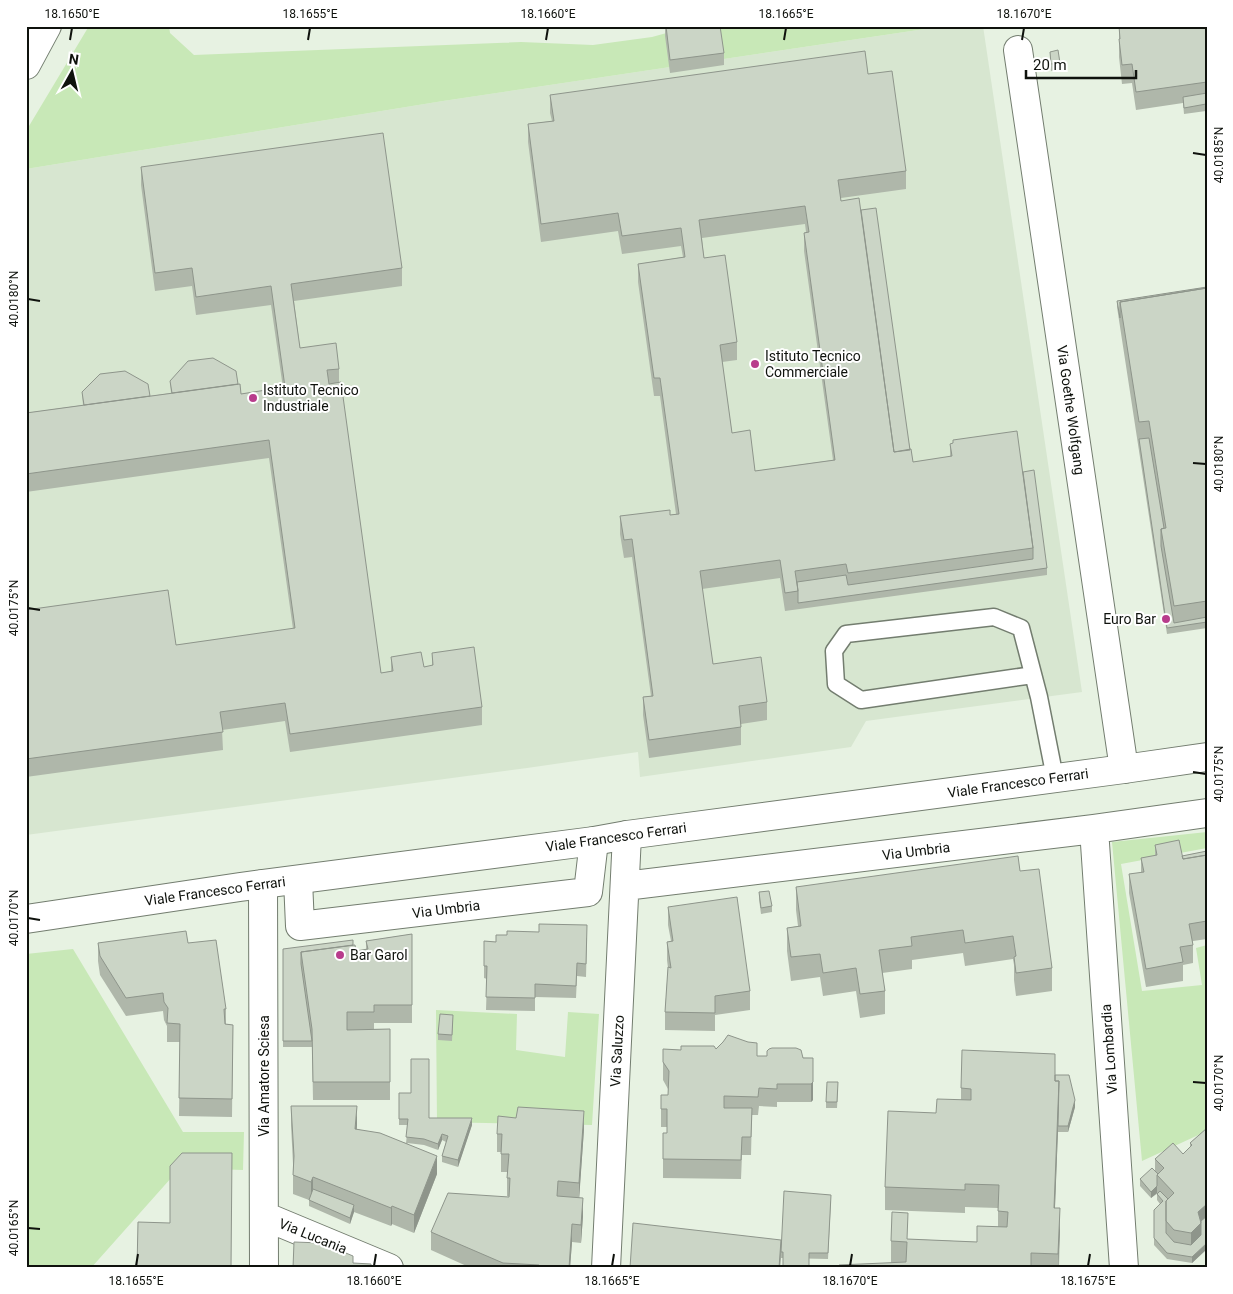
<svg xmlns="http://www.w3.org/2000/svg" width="1233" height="1294" font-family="Roboto,sans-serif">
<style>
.built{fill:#d7e6d0}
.green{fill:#c8e8b7}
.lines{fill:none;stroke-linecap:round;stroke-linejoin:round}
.lane-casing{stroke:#737d6f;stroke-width:19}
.street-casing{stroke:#737d6f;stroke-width:30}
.secondary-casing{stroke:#737d6f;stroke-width:30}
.lane{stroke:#fff;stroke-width:16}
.street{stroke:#fff;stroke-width:28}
.secondary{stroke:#fff;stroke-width:28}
.wall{fill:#afb7aa;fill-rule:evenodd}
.shaded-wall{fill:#8e958b}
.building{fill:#cbd5c6;stroke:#8e958b;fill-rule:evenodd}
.ticks{fill:none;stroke:#0f120d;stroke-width:2}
.poi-dot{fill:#b83c8c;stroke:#fff;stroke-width:2}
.labels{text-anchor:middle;stroke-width:4;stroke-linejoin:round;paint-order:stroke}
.poi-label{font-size:14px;fill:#0f120d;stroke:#fff;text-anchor:start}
.street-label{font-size:14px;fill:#0f120d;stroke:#fff}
.neatline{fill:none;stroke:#0f120d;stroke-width:2}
.ticks-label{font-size:12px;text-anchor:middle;fill:#0f120d}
</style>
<rect width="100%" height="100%" fill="#e7f2e2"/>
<!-- built -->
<path class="built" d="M945 26H983L1082 692 866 721 851 747 640 777 638 752 527 768 26 835V169L443 101Z"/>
<!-- green -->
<path class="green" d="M89 26H169L170 33 194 55 521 42 593 45 652 37 692 26H945L443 101 26 169V131Z
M1207 832V848L1121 864 1142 991 1202 985 1196 948 1207 945V1131L1142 1161 1112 842Z
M73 949 183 1132H244L243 1170 180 1168 91 1268H26V954Z
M436 1010 517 1014 516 1050 565 1057 568 1012 599 1014 592 1125 437 1122Z"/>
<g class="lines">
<defs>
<path id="lane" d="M1033 675 861 700 836 684 834 651 846 634 994 617 1021 628 1039 697 1055 778"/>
<path id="street" d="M1018 50 1124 769
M26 65 47 26
M1094 829 1124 1268
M298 880 300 926 588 892 594 841
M263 884 264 1268
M625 886 1094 829 1207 813
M264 1216 389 1268
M606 1268 627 835"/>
<path id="secondary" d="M26 919 240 887 594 841 627 835 1124 769 1207 757"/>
</defs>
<!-- lane casing -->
<use href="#lane" class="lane-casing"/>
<!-- street casing -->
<use href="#street" class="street-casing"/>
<!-- secondary casing -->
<use href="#secondary" class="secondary-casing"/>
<!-- lane -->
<use href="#lane" class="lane"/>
<!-- street -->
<use href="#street" class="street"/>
<!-- secondary -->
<use href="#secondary" class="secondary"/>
</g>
<!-- wall -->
<path class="wall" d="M665 26 724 53V65L670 73 665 36Z
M1119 26H1207V120L1206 111 1184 114 1183 103 1136 110 1132 83 1122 84 1119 57Z
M1050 52 1060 63V69L1051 71Z
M868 74 906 171V189L841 198V201L861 210 913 462 950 457V444L953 443V440L1023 472 1047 568V575L785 611 780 578 702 589 713 664 767 702V720L741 724V745L649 758 643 715V697L651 696 632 557 624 558 620 534V516L670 515 676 514 660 396H654L638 282V264L683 257 681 246 622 254 618 231 541 242 528 142V124L552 121 550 113V95ZM805 224 806 232 804 233V251L833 460 755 471 732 433 722 362 737 360V342L704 258 702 238Z
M141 167 402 268V286L294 301 300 348 339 369V383L381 673 391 671V657L424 667 432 666V653L482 707V725L290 752 285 721 222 730 223 750 26 777V610L176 645 293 629 269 458 26 492V413L83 405 82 392 150 396 171 393 170 381 238 384 241 394 283 388 271 305 196 315 192 286 155 291 141 185Z
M1207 287V628L1167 634 1117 307V301Z
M1155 845 1182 856 1207 851V939L1193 941V963L1183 965V981L1146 987 1129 893V874L1141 873V858L1155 856Z
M1020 871 1052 968V991L1016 996 1014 980V965L1013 959 965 966 963 953 912 960V969L882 973 885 991V1014L860 1018 856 991 823 996 820 977 791 981 787 951V928L798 926 796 910V887Z
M759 892 772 906V912L761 914 759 899Z
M668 907 750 991V1010L715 1015V1031L665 1030V1012L668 968 667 960V942L671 941 668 925Z
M412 934V1023H374V1029H390V1100H313L312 1047H283V949L353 945 356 951 366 950V941Z
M587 938 586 977 577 976 576 998 535 997V1011L486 1010 487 979 484 978V941L496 942Z
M98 943H188L226 1009V1024L233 1025 232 1117 179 1116 180 1042H167V1026L164 1020 163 1011 126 1016 100 975 98 961Z
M453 1021 452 1041 438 1040V1034Z
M663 1049 681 1050 716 1049 757 1056 813 1058V1100L811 1102H777V1107L759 1106 758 1115H752L751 1155H742L741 1179 663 1178V1133H667V1127H661V1095H668V1089L663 1080Z
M1055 1075 1075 1107 1068 1132H1058V1131L1055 1208 1060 1231 1059 1268H839L891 1263V1241L908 1239 977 1242 998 1227V1208L965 1207V1213L885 1210V1187L936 1113 961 1100V1088Z
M838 1089 837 1108H826V1102Z
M399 1093 429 1118 472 1125 458 1167 442 1162V1156L446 1142 442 1140 438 1150 424 1145 407 1143 437 1174 414 1233 392 1224 391 1226 354 1212 350 1224 309 1206V1200L293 1194V1164L291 1125V1106L357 1125V1129L406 1143 408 1125H399Z
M1207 1128V1249L1192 1263 1167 1259 1154 1245V1210L1160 1204 1157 1200V1194L1158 1193 1151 1198 1140 1186V1179L1155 1171V1159L1183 1154 1190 1148V1143Z
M584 1129 579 1197 583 1216 581 1243 572 1242 570 1268H471L431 1250V1232L509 1197V1196H507V1172H501V1152H497V1134Z
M831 1201 828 1259 781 1258 780 1268H630L781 1240Z"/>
<!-- shaded-wall -->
<path class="shaded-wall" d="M813 1058V1100L811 1102V1084Z
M1059 1081V1104L1054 1231V1208Z
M1075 1100V1107L1068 1132V1126Z
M357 1106V1125L355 1147V1129Z
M584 1111V1129L579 1201V1183Z
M472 1118V1125L458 1167V1160Z
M442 1134V1140L438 1150V1144Z
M437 1156V1174L414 1233V1215Z
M313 1177V1195L311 1201V1182Z
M1157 1186V1193L1151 1198V1192Z
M583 1198V1216L581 1243V1225Z
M1206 1204V1222L1201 1241 1191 1251V1233L1198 1212Z
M354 1205V1212L350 1224V1218Z
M392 1206V1224L391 1226V1208Z
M1060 1208V1231L1058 1268V1254Z
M572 1224V1242L570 1268H569Z
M781 1240 780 1268H779Z
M1207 1243V1249L1192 1263V1257Z"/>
<!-- building -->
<path class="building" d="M666 26H720L724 53 670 60Z
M1119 26H1207V82L1136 92 1132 64 1122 65 1119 39H1120Z
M1058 50 1060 63 1051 64 1050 52Z
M865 51 868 74 892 71 906 171 838 180 841 201 859 198 894 452 911 449 913 462 952 456 950 444 953 443V440L1017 431 1033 548 848 573 846 564 795 571 798 591 785 593 780 560 700 571 713 664 761 657 767 702 739 706 741 727 649 740 643 697 653 696 632 539 624 540 620 516 670 510V515L679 514 660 378H654L638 264 685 257 681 228 622 236 618 213 541 224 528 124 554 121 550 95ZM805 206 809 232 804 233 835 460 755 471 750 430 732 433 720 345 737 342 725 255 704 258 699 220Z
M1207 93V113L1206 104 1184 108 1183 97Z
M383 133 402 268 291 284 300 348 336 343 339 369 327 370 329 384 341 382 381 673 393 671 391 657 421 652 424 667 433 665 432 653 474 647 482 707 290 734 285 703 220 712 223 732 26 759V610L168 590 176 645 295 628 269 440 26 474V413L240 384 241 394 285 387 271 286 196 297 192 268 155 273 141 167Z
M876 208 910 450 894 452 861 210Z
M1207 287V288L1120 302V318L1117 301Z
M1207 288V601L1174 606 1161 529 1166 528 1149 421 1139 422 1120 302Z
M213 358 236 371 238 384 172 393 170 381 188 361Z
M125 371 148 384 150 396 84 405 82 392 100 374Z
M1149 438 1164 528 1161 529V546L1174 623 1207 617V622L1167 628 1139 439Z
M1034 470 1047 568 798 603V591L797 582 846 575 848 585 1033 559V548L1023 472Z
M1179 840 1183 859 1207 855V921L1189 924 1193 945 1180 947 1183 962 1146 969 1129 874 1144 872 1141 858 1157 855 1155 845Z
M1207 851V855L1183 859 1182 856Z
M1018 856 1020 871 1039 869 1052 968 1016 973 1014 957 1016 956 1013 936 965 943 963 930 911 937 912 946 879 950 885 991 860 994 856 968 823 973 820 954 791 957 787 928 801 926 796 887Z
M769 891 772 906 761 908 759 892Z
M737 897 750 991 715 996V1013L665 1012 668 967 671 968 667 942 673 941 668 907Z
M539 924 587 925 586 964 577 963 576 986 535 984V998L486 997 487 966H484V941L496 942V935H507V931L539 932Z
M186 931 188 943 216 940 226 1009H224L225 1024 233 1025 232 1099 179 1098 180 1024 167 1023 168 1008 164 1002 163 993 126 998 100 956 98 943Z
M412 934V1005H374V1012H347V1030L390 1029V1082H313L312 1029 301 952 355 945 356 951 368 949 366 941Z
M353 940V945L301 952V964L312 1041H283V949Z
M440 1014 453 1015 452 1035 438 1034Z
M728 1035 748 1042 757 1043V1056H767V1051L769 1049 772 1048H796L801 1050 803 1058H813V1082L811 1084H777V1089L759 1088 758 1097 724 1096V1108H752L751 1137H742L741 1160 663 1159V1133H667V1109H661V1095H668L669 1071 663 1062V1049L681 1050V1046H714L716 1049 723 1042Z
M962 1050 1055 1054V1081H1059L1054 1208H1060L1058 1254 1031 1253V1268H839V1265L906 1262 907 1242 891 1241 892 1212 908 1213 907 1239 977 1242V1226L1007 1227 1008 1212 998 1211 999 1185 965 1184V1190L885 1187 888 1111 936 1113 937 1099 971 1100V1089L961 1088Z
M411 1059H429V1118H472L458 1160 442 1156 448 1136 442 1134 438 1144 424 1139 406 1137 408 1119H399V1093H411Z
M1055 1075H1069L1075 1100 1068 1126H1058L1059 1081H1055Z
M827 1082H838L837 1102H826Z
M291 1106H357L355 1129 380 1133 437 1156 414 1215 392 1206 391 1208 313 1177 311 1182 293 1175 294 1156Z
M518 1107 584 1111 579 1183 558 1181 557 1196 583 1198 581 1225 572 1224 569 1268H539V1265L503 1263 431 1232 448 1193 509 1197 510 1178H507L509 1154H501L502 1134H497L498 1116 516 1118Z
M1207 1128V1204L1198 1212 1201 1223 1191 1233 1174 1230 1166 1221V1201L1174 1193 1157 1175 1164 1168 1155 1159 1173 1143 1183 1154 1192 1145 1190 1143Z
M182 1153H232L231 1268H137L138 1222 170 1223V1166Z
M1152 1168 1158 1174 1157 1175V1186L1151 1192 1140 1179Z
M313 1189 354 1205 350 1218 309 1200Z
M784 1191 831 1195 828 1253H809V1268H783V1252H781Z
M1160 1191 1168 1199 1166 1201V1233L1174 1242 1191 1245 1201 1235V1221L1207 1216V1243L1192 1257 1167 1253 1154 1238V1210L1163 1201 1157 1194Z
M633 1223 781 1240 779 1268H630Z
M294 1242 322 1243 353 1256V1263L371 1264V1268H293Z"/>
<!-- ticks -->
<path class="ticks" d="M70 40 72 28M308 40 310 28M546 40 548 28M784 40 786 28M1022 40 1024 28M1193 153 1206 155M28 299 40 301M1193 463 1206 464M28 608 40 610M1193 772 1206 774M28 918 40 920M1193 1082 1206 1083M28 1228 40 1229M136 1266 138 1254M374 1266 376 1254M612 1266 614 1254M850 1266 852 1254M1088 1266 1090 1254"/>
<!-- markers -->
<g class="poi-dot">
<circle cx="755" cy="364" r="5"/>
<circle cx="253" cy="398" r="5"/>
<circle cx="1166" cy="619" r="5"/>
<circle cx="340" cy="955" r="5"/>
</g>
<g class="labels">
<!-- poi labels -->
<g class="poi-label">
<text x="765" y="361">Istituto Tecnico<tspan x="765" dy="16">Commerciale</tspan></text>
<text x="263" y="395">Istituto Tecnico<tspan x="263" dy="16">Industriale</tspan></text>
<text x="1156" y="624" text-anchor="end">Euro Bar</text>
<text x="350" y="960">Bar Garol</text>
</g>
<!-- street labels -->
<g class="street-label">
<text transform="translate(1071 410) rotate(82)" y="5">Via Goethe Wolfgang</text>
<text transform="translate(1018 783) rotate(-8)" y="5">Viale Francesco Ferrari</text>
<text transform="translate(616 837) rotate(-8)" y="5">Viale Francesco Ferrari</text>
<text transform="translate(916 851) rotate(-7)" y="5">Via Umbria</text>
<text transform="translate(215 891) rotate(-8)" y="5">Viale Francesco Ferrari</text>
<text transform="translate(446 909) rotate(-7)" y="5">Via Umbria</text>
<text transform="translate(1109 1049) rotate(-94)" y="5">Via Lombardia</text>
<text transform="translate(617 1051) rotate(-87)" y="5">Via Saluzzo</text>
<text transform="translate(264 1076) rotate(-90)" y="5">Via Amatore Sciesa</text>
<text transform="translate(313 1236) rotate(22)" y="5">Via Lucania</text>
</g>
</g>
<!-- border -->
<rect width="1233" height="1294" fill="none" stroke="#ffffff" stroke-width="55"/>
<!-- north arrow -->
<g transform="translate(72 72) rotate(8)" stroke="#ffffff" stroke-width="4" paint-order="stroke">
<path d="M0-4L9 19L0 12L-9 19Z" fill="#0f120d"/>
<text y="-8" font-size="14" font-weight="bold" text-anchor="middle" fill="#0f120d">N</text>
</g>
<!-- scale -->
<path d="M1026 70v8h110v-8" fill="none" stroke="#0f120d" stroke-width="2.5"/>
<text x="1033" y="70" font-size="15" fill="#0f120d" stroke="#ffffff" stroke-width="4" paint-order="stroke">20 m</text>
<rect x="28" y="28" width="1178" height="1238" class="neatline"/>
<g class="ticks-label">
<text x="72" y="18">18.1650°E</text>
<text x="310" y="18">18.1655°E</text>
<text x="548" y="18">18.1660°E</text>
<text x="786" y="18">18.1665°E</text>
<text x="1024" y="18">18.1670°E</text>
<text transform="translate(1219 155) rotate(-90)" y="4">40.0185°N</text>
<text transform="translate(14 299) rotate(-90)" y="4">40.0180°N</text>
<text transform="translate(1219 464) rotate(-90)" y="4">40.0180°N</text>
<text transform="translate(14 608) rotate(-90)" y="4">40.0175°N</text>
<text transform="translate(1219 774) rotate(-90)" y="4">40.0175°N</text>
<text transform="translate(14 918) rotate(-90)" y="4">40.0170°N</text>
<text transform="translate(1219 1083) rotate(-90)" y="4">40.0170°N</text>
<text transform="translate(14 1228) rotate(-90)" y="4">40.0165°N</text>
<text x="136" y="1285">18.1655°E</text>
<text x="374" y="1285">18.1660°E</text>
<text x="612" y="1285">18.1665°E</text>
<text x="850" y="1285">18.1670°E</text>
<text x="1088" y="1285">18.1675°E</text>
</g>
</svg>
